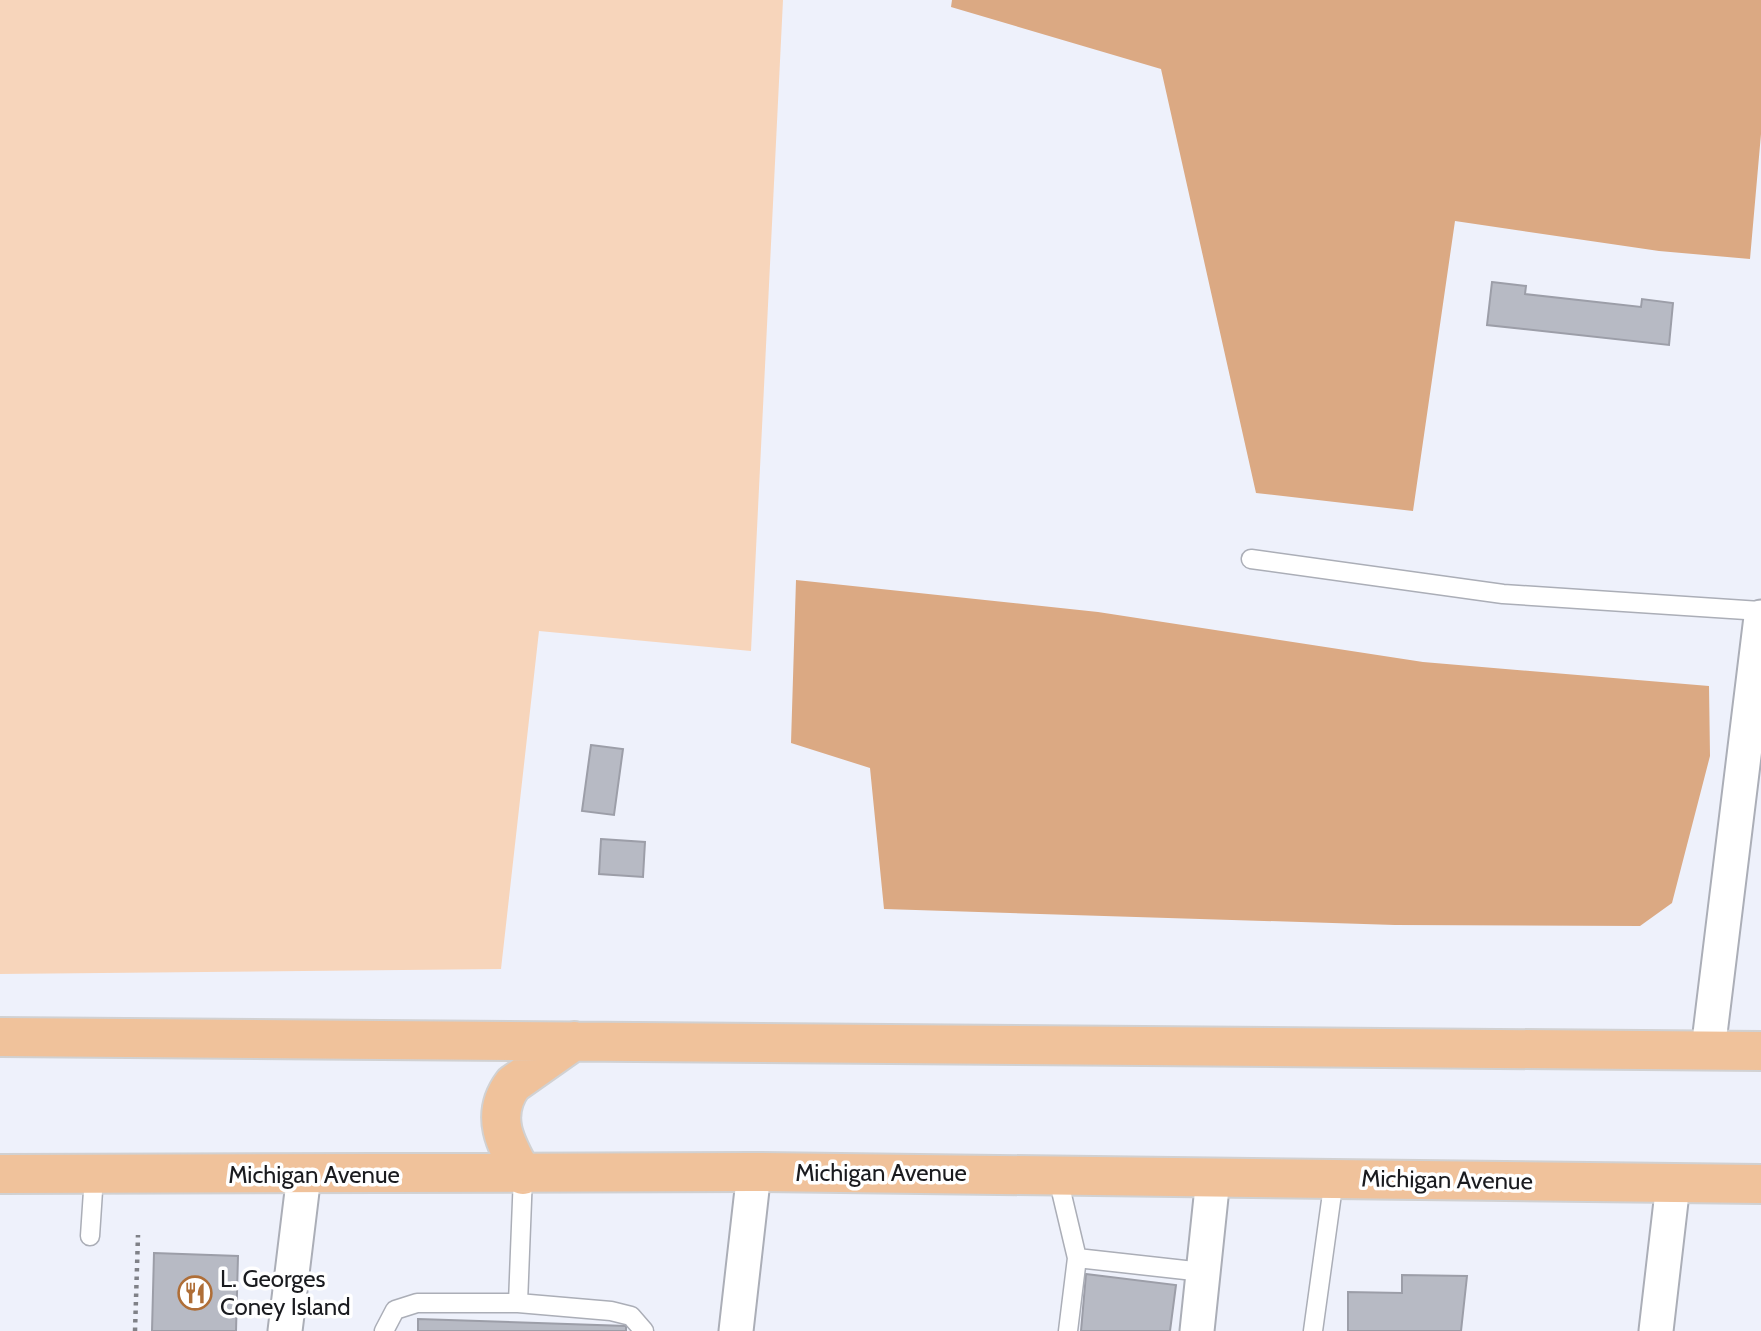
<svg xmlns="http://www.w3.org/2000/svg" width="1761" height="1331" font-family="Cabin,sans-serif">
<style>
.green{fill:#f7d5bb}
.forest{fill:#dba983}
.building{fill:#b7bac4;stroke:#9c9ea8;stroke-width:2}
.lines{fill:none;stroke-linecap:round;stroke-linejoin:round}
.service-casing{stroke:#abaeb7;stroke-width:21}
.minor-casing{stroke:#abaeb7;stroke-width:37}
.primary-casing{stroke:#d1d1d2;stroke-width:42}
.path{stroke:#7f8187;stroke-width:4.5;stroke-dasharray:3.5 5;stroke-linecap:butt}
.service{stroke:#fff;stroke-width:18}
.minor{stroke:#fff;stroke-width:33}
.primary{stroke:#f0c29b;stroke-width:38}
.labels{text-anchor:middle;stroke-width:7;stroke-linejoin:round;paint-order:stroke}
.street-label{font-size:24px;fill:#1a1b1f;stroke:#fff}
.poi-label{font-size:24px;fill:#1a1b1f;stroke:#fff;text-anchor:start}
</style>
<rect width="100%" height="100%" fill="#eef1fb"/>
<!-- green -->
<path class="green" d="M0 0H783L751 651 539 631 501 969 0 974Z"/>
<!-- forest -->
<path class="forest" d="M952 0H1761V134L1750 259 1659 251 1455 221 1413 511 1256 493 1161 69 951 7Z
M796 580 1098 612 1423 662 1709 686 1710 756 1672 903 1640 926 1395 925 884 909 870 768 791 743Z"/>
<!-- building -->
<path class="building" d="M1492 282 1526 286 1525 294 1641 307 1642 299 1673 303 1669 345 1487 325Z
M591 745 623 749 614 815 582 811Z
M601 839 645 842 643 877 599 874Z
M154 1253 238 1256 236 1331H152Z
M1086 1274 1176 1285 1170 1331H1081Z
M1402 1275 1467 1276 1461 1331H1348V1292L1402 1293Z
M418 1319 626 1326V1331H418Z"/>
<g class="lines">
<defs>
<path id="service" d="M1251 559 1503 594 1761 611
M1057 1174 1077 1258 1203 1272
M90 1236 94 1176
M518 1303 523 1175
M384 1331 395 1310 417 1303H518L611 1311 631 1316 644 1331
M1068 1331 1077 1258
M1313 1331 1334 1179"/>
<path id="minor" d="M1708 1050 1761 617
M285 1331 304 1175
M736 1331 754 1172
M1197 1331 1213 1178
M1656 1331 1673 1184"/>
<path id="primary" d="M0 1037 1761 1051
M0 1174 754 1172 1761 1184
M523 1175C506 1145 489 1116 513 1084L574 1041"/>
</defs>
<!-- service casing -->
<use href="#service" class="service-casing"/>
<!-- minor casing -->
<use href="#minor" class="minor-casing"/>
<!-- primary casing -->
<use href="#primary" class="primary-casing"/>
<!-- path -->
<path class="path" d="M135 1331 138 1235"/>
<!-- service -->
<use href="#service" class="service"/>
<!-- minor -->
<use href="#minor" class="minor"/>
<!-- primary -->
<use href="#primary" class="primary"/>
</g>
<!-- icons -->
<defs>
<symbol id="restaurant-ring" viewBox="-11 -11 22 22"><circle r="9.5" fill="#fff" stroke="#af6e37" stroke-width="1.5"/><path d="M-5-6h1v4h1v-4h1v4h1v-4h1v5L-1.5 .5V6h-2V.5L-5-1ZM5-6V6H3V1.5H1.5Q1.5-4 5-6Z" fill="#af6e37"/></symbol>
</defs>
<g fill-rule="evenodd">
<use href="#restaurant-ring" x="176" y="1274" width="38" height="38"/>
</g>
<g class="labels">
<!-- street labels -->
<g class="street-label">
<text x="881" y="1181">Michigan Avenue</text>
<text x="314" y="1183">Michigan Avenue</text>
<text transform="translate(1447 1180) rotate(1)" y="8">Michigan Avenue</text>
</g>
<!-- poi labels -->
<g class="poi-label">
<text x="220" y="1287">L. Georges<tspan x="220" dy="28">Coney Island</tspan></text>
</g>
</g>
</svg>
